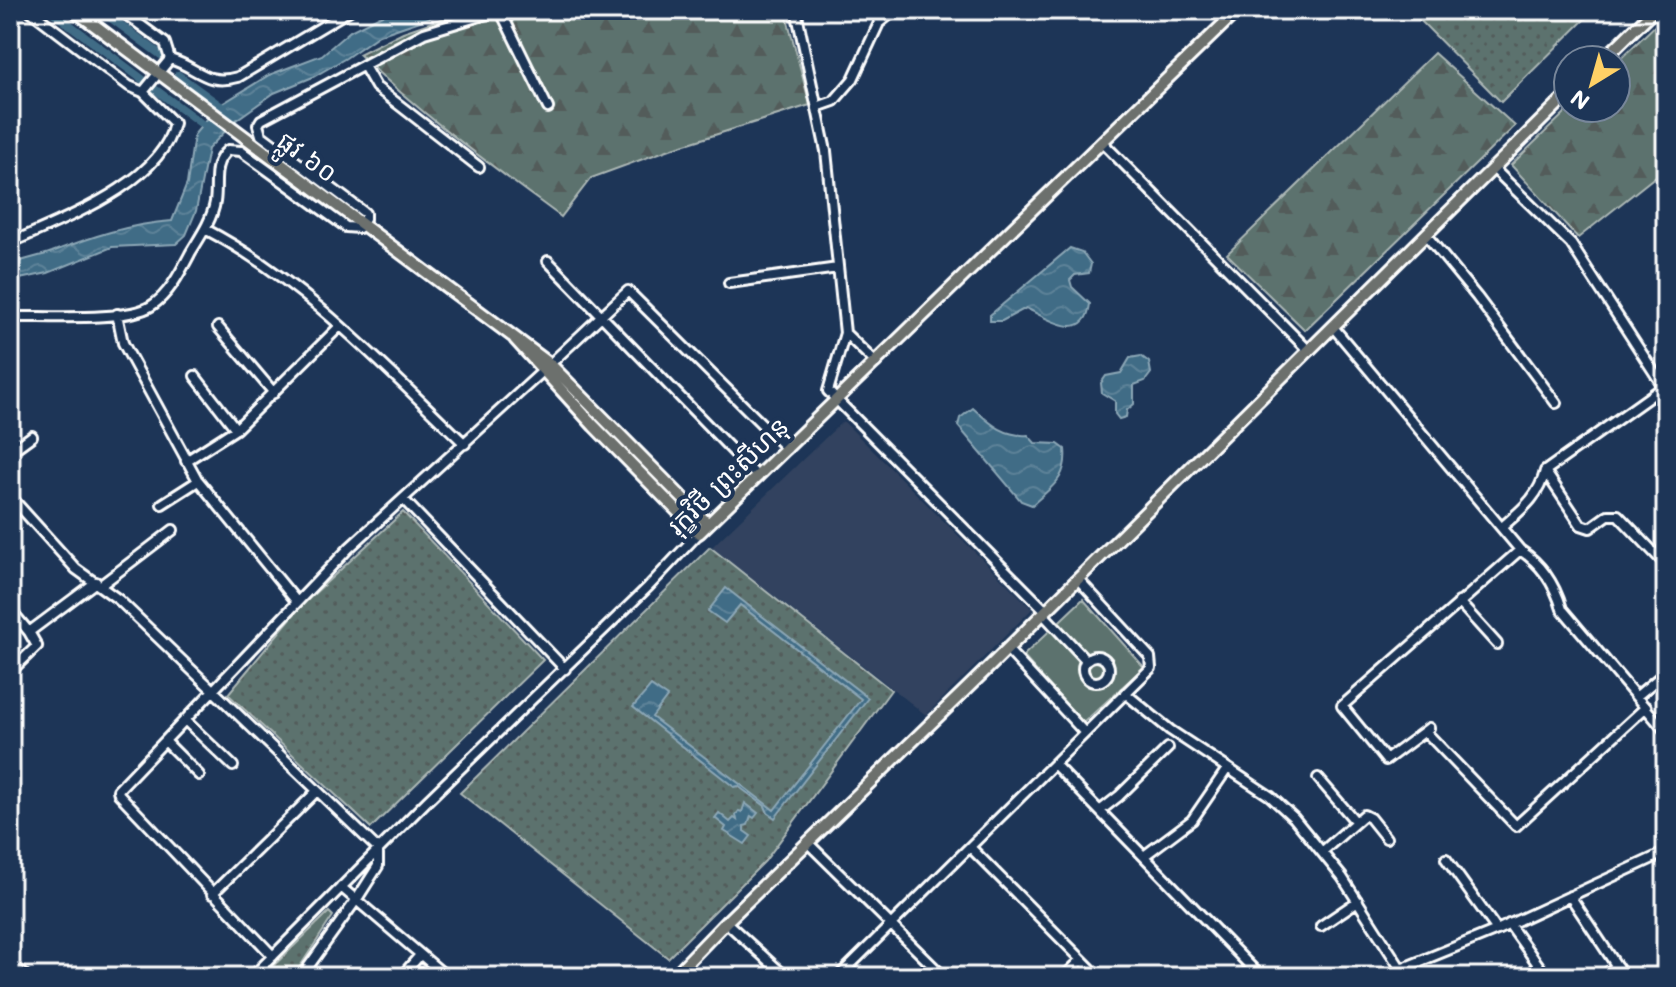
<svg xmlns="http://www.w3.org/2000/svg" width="1676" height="987" font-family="Mali,'Noto Sans Khmer',sans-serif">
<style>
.built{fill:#33435f}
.grass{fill:url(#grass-dots);stroke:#adb8b6;stroke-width:2}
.forest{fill:url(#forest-firs);stroke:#adb8b6;stroke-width:2}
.park{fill:#5b726e;stroke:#adb8b6;stroke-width:2}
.water{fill:url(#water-waves);stroke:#8ca7b6;stroke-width:2}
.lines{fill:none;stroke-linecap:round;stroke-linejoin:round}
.canal{stroke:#406c86;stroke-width:8}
.minor-casing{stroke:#fff;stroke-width:14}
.major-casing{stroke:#fff;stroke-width:16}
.minor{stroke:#1d3557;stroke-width:8}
.major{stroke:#6c706d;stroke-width:10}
.labels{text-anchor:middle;stroke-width:8;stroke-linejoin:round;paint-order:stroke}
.street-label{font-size:26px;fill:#fff;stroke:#1d3557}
</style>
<defs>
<pattern id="grass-dots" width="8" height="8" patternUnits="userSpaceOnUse" patternTransform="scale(2)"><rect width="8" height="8" fill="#5b726e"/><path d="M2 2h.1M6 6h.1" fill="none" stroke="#525b5a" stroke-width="1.8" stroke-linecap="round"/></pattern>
<pattern id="forest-firs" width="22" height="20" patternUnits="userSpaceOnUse" patternTransform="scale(2)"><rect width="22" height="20" fill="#5b726e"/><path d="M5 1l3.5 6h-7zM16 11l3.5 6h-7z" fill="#525b5a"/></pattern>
<pattern id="water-waves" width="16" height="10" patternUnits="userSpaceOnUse" patternTransform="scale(2)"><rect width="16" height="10" fill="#406c86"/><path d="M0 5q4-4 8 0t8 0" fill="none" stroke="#5d8298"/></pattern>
</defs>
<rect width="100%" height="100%" fill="#1d3557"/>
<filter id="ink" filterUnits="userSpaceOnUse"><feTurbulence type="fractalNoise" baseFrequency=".0125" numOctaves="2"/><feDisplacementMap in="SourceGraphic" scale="16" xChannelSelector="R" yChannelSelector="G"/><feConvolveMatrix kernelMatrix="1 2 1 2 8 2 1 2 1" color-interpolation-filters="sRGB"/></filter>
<g filter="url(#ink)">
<!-- built -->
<path class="built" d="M843 421 1032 609 926 715 712 547Z"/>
<!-- grass -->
<path class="grass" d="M1410 10H1594L1501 102Z
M403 512 543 660 371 828 228 694 301 606Z
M710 547 891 690 765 861 668 958 460 793Z
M329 912 333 916 293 977H262Z"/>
<!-- forest -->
<path class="forest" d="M467 10H785L810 105 673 148 591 178 561 217C491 165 421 115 359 54L403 32Z
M1666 15V168L1578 238 1511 165 1570 108H1616V63Z
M1434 53 1515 126 1305 330 1227 254Z"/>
<!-- park -->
<path class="park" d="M1083 599 1144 667 1083 723 1023 656Z"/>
<!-- water -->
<path class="water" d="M392 10H452L379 35 346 58 313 77 274 93 236 120 208 149 196 211 186 235 176 244 112 247 48 273 10 281V265C24 259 38 257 52 252 91 237 129 224 172 221L187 184 194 135 217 107 269 75 322 55 350 31Z
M1070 248 1082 252 1091 264 1089 273 1075 275 1070 280 1072 287 1090 304C1085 345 1046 318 1026 308L1002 321H990V315Z
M1141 356 1149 362 1151 373 1145 381 1134 385V404L1127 410 1126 417 1119 419 1115 414V401L1102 393 1101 383 1106 376 1121 373 1130 358Z
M973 408C989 422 1003 437 1028 435L1035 443 1058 444 1065 449C1068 479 1051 487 1032 505L1021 501 958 426 960 418Z
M726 588 868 698 775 818 768 813 765 806 738 786 734 787 633 707 651 686 667 697 652 717 774 810 861 699 740 605 725 623 708 611Z
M745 803 758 813 754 818 751 816 748 825 744 826V831L751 836 745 844 724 831 726 827 715 818 719 813 730 822 734 818 737 820 736 815 739 811 742 812Z"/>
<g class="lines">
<!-- canal -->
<path class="canal" d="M50 10 146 82
M100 10 161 55
M178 75 226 110
M156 90 210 130"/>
<defs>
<path id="minor" d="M120 10 165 43 170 59
M500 10 548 108
M796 10 826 151 845 333 828 391 1046 611
M170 59C199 68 205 86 238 77L350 10
M364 66 376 87 479 167
M143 92 170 59
M817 107 834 101 853 79 879 23 895 10
M1102 142 1309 351
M1493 168 1571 244 1663 386
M205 229C305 281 384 367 465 444
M1426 235 1477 297 1556 403
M10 243C60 220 162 184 174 123L143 92 129 86 29 10
M548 261 758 477
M729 283 838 268
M117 314 123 343 197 479 297 602
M10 317C43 316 126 322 151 306 169 295 181 271 191 252 200 237 212 220 215 202 218 183 211 164 228 150L241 151 346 227 359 228 365 219V213L261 135 258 125 261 120 424 33 500 10
M218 327 274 393
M1333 327 1520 550 1342 706 1386 760 1429 728
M845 333 876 363
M550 364 628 291 787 449
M195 376 236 429 340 326
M10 452 32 436
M186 461 236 429
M1545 471 1581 525 1590 528 1608 515H1618L1666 565
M10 496 76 569 119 600 378 849V866L357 899 301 977
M404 500 565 669
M162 504 198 481
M1502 527C1521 510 1539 497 1545 471L1666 385
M1520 550C1542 564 1555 585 1562 609L1666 732
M101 585 173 530
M1459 602 1497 644
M10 609 29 632
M1043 614 1086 660
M1007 649 1085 733
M1083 669a13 13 0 1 1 26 0a13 13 0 1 1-26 0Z
M10 672 37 646 29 632 96 582
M1125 693 1170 730 1270 796 1294 818 1342 877 1406 977
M1637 696 1666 672
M186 721 233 766
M1425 731 1516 826 1646 707
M166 742 199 775
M1054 764 1261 977
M1318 778 1355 821
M1101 810 1119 796 1168 748
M808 843 944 977
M970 847 1099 977
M1323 851 1364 815 1370 818 1386 838
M1144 856 1192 820 1227 769
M1446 859 1497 930
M341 887 447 977
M212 894 317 791
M1570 896 1624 977
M726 922 786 977
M1509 924 1547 977
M1321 926 1358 901
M273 956 119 794 118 790 349 548 543 371
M1401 969 1497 930 1666 852
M19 970 27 977
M252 977 427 801 648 587 699 533
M401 977 420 955
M838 977 1151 668 1150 657 1078 579
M1064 977 1081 960
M1601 977 1617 966"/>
<path id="major" d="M74 10 550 364 708 524
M1603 60 1654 10
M515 339 594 426 699 533 1238 10
M673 977 726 922 987 669 1568 94"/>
</defs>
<!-- minor casing -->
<use href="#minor" class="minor-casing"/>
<!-- major casing -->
<use href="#major" class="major-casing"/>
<!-- minor -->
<use href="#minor" class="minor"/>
<!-- major -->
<use href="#major" class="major"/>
</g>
</g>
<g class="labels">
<!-- street labels -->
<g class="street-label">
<text transform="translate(307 157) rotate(36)" y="9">ផ្លូវ ៦០</text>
<text transform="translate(728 476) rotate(-44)" y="9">រុក្ខវិថី ព្រះសីហនុ</text>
</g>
</g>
<!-- margin -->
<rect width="1676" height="987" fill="none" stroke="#1d3557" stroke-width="40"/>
<rect x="20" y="20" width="1636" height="947" fill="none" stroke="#fff" stroke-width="3" filter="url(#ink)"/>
<!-- north arrow -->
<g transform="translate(1592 84) rotate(217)"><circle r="38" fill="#1d3557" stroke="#77869a" stroke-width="2"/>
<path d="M0-6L14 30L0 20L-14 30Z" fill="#ffd166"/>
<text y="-12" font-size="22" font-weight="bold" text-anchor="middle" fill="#ffffff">N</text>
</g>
</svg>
